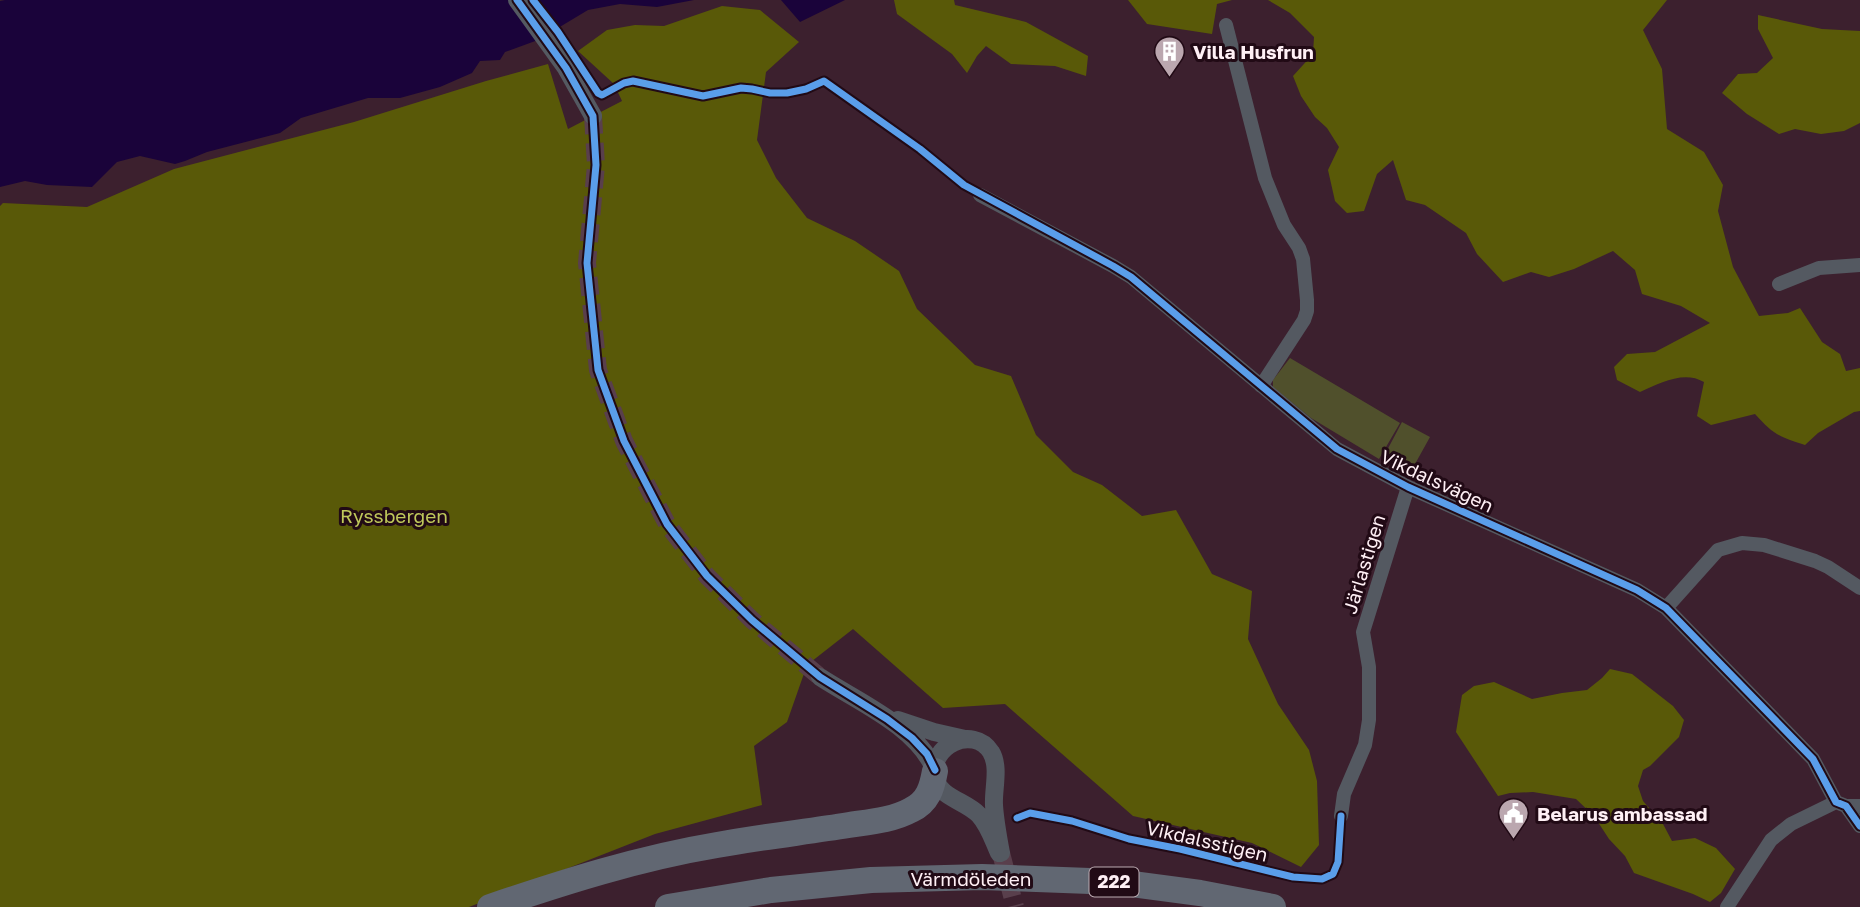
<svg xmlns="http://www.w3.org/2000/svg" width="1860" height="907" font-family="'Golos Text',sans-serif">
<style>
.green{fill:#50502c}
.forest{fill:#595908}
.water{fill:#1a033a}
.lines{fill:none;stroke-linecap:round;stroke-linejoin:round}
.tertiary-tunnel{stroke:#593f4c;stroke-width:18;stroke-dasharray:18 9;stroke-linecap:butt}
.minor{stroke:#545961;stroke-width:14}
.tertiary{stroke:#545961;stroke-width:18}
.motorway{stroke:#616772;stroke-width:26}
.cycleway-casing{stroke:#210a15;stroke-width:11}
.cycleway{stroke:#5a9eea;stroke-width:7}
.labels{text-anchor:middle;stroke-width:6;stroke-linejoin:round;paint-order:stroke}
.shield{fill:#210a15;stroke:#bcabb2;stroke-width:2}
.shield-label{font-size:18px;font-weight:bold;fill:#fff0f5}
.poi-label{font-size:19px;font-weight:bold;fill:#fff0f5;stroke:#210a15;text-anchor:start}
.street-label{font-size:19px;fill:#fff0f5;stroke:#210a15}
.park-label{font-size:19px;fill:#c0c95b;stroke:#210a15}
</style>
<rect width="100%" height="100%" fill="#3c202e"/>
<!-- green -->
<path class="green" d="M1290 358 1400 423 1379 459 1311 418 1273 387V380Z
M1402 422 1430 437 1410 473 1383 458Z"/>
<!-- forest -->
<path class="forest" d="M894 0H954L955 5 1026 22 1088 56 1086 76 1055 66 1011 64 986 46 977 56 967 73 952 54 897 14Z
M1128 0H1232L1217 4 1212 34 1147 24Z
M1268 0H1667L1643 30 1662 69 1667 129 1704 152 1723 185 1718 211 1733 267 1759 316 1788 313 1800 308 1822 342 1840 354 1846 371 1860 368V411L1854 412 1818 433 1805 445C1779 437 1773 434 1755 414L1711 425 1697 416 1704 382C1684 370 1660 383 1640 392L1617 380 1614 367 1627 354 1655 352 1710 323 1681 306 1642 294 1635 270 1613 251 1574 269 1549 277 1531 272 1503 282 1477 254 1466 233 1425 205 1406 200 1393 160 1377 174 1364 211 1347 213 1335 201 1328 170 1339 147 1327 128 1315 117 1301 96 1293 76 1313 54 1314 37 1290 13Z
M722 6 760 10 799 42 766 72 757 140 776 178 807 218 855 241 899 271 917 309 975 365 1011 376 1036 435 1073 472 1102 485 1142 516 1176 510 1212 574 1252 591 1248 639 1278 704 1309 750 1317 781 1319 845 1301 867 1252 843 1133 816 1005 704 943 708 853 629 807 665 787 722 754 746 762 805 655 834 469 907H0V206L3 203 87 207 174 169 354 122 486 81 548 64 568 129 622 101 614 84 578 51 607 30 635 25 664 26Z
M1758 15 1822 29 1860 31V123L1844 131 1821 134 1795 129 1779 134 1747 114 1722 93 1738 74 1757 73 1773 58 1758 29Z
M1610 669 1632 674 1673 706 1684 720 1679 737 1650 766 1643 770 1638 786 1643 801 1663 824 1672 841 1695 838 1716 848 1735 869 1721 893 1710 902 1693 894 1634 873 1625 856 1609 839 1594 816 1576 799 1533 792 1510 793 1498 796 1456 732 1462 695 1474 686 1494 682 1532 699 1562 693 1587 690 1602 678Z"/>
<!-- water -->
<path class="water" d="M5 0H694L657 7 620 4 588 10 538 40 505 52 500 60 480 61 472 73 440 87 400 98H368L301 118 280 133 207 152 185 161 175 164 140 156 117 162 92 187 47 185 25 181 0 187V1Z
M781 0H845L800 22Z"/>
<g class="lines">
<!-- tertiary-tunnel -->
<path class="tertiary-tunnel" d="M593 116 596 165 587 263 598 370 624 441 667 524 707 576 752 620 820 677
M1001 853 1015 907"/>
<!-- minor -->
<path class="minor" d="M1226 25 1265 178 1284 225 1299 248 1303 259 1307 300V311L1304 320 1261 386
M980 195 1113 266 1131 277 1337 449 1408 487 1637 590 1666 608 1813 759 1836 802 1846 806H1860
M1779 284 1819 268 1860 265
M1666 608 1718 550 1742 543 1764 545 1815 561 1828 567 1860 588
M1846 806 1860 826
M1341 816 1344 794 1365 745 1369 720V667L1363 632 1408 487
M1727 907 1771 840 1791 824 1836 802"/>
<!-- tertiary -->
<path class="tertiary" d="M517 0 566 68 593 116
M820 677C858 702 916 726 935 770
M898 720 934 732 965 739
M999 853C993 840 989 826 979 815 966 801 940 798 935 778 928 746 973 724 991 752 1000 767 993 789 994 805 995 821 998 837 1001 853"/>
<!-- motorway -->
<path class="motorway" d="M490 907C564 882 639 858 717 845 761 837 805 832 849 825 869 822 893 820 911 810 928 802 932 788 935 771
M668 907 771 890 871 880 982 877 1117 882 1200 893 1273 907"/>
<defs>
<path id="cycleway" d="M517 0 566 68 593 116 596 165 587 263 598 370 624 441 667 524 707 576 752 620 820 677 887 719 912 738 927 754 935 770
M533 0 558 32 598 93 602 95 624 83 633 81 703 96 741 88 752 89 770 93H787L806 89 824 81 920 149 964 185 1113 266 1131 277 1337 449 1408 487 1637 590 1666 608 1813 759 1836 802 1846 806 1860 826
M1017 818 1030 813 1072 821 1129 839 1180 849 1293 877 1322 879 1333 874 1338 862 1341 816"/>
</defs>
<!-- cycleway casing -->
<use href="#cycleway" class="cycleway-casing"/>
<!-- cycleway -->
<use href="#cycleway" class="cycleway"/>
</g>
<!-- icons -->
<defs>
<symbol id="building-pin" viewBox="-11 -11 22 30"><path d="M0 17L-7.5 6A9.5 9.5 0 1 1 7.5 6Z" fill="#bba7af" stroke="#210a15"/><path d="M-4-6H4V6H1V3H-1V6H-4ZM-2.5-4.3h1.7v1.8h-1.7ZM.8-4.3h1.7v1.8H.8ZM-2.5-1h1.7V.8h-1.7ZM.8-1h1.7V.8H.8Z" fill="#fff"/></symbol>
<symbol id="civic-pin" viewBox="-11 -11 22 30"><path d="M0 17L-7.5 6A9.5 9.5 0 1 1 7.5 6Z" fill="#bba7af" stroke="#210a15"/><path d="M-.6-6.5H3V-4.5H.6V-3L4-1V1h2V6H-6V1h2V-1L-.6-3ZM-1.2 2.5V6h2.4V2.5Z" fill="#fff"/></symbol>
</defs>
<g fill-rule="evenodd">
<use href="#building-pin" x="1152" y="34" width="35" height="47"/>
<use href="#civic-pin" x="1496" y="796" width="35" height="47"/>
</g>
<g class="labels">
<!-- shield labels -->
<rect class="shield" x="1089.5" y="867.5" width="49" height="29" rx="5"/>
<g class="shield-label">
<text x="1114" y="888">222</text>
</g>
<!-- poi labels -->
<g class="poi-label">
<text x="1193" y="59">Villa Husfrun</text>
<text x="1537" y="821">Belarus ambassad</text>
</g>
<!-- street labels -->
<g class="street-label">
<text transform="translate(1437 481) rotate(25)" y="7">Vikdalsvägen</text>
<text transform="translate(1364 564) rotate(-73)" y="7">Järlastigen</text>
<text transform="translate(1207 841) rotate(13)" y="7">Vikdalsstigen</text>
<text x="971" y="886">Värmdöleden</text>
</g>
<!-- park labels -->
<g class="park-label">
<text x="394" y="523">Ryssbergen</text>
</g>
</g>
</svg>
